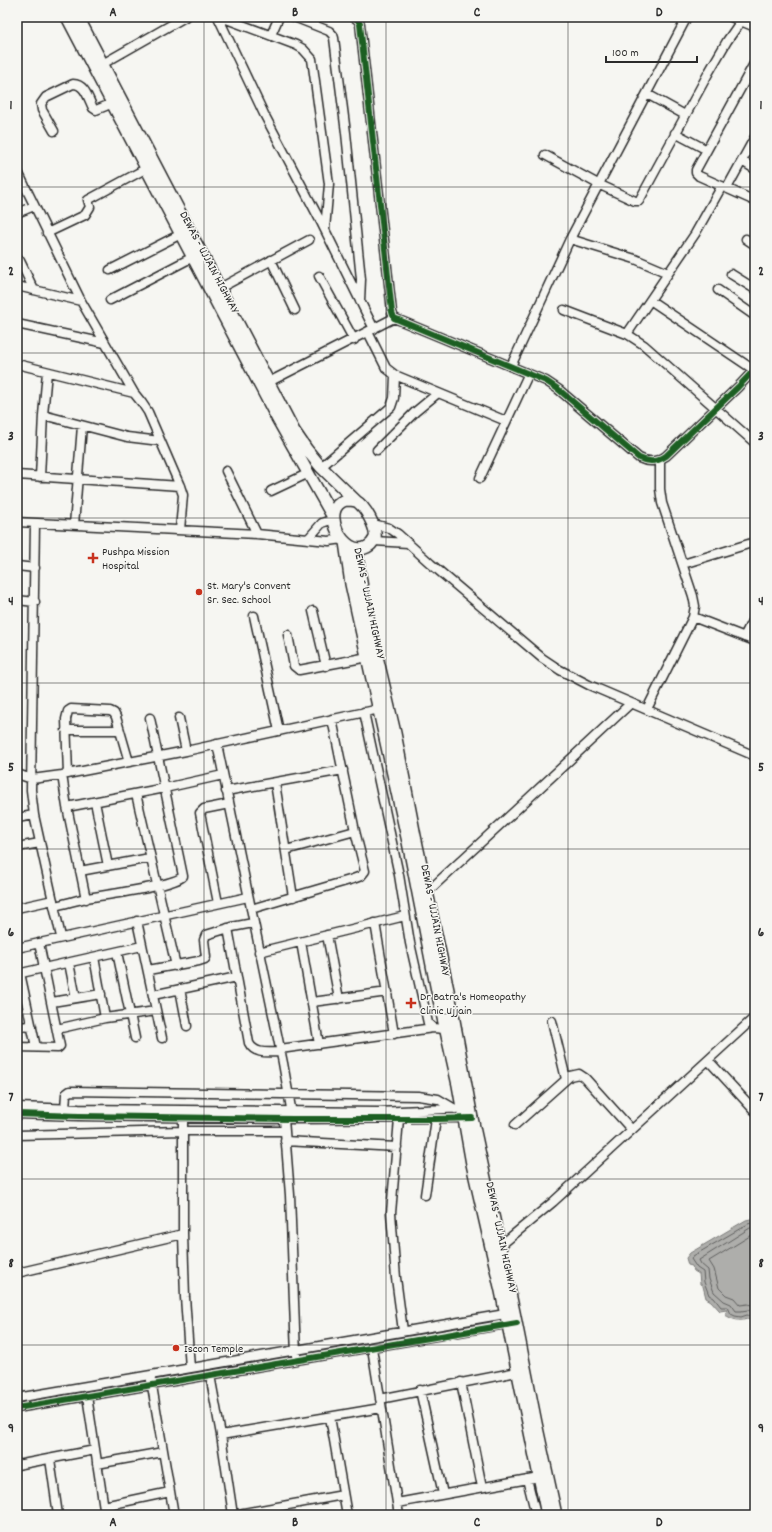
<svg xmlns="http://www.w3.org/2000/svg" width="772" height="1532" font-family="Dekko,sans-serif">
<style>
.water{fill:#aeaeab;stroke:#7a7a78}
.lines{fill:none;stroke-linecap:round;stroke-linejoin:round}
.shore{stroke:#5f5f5e;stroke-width:1}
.minor-casing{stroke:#2b2b2b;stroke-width:11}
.major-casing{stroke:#2b2b2b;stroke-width:14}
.minor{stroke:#f6f6f2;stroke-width:8}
.major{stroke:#f6f6f2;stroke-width:11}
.cycleway-casing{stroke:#f6f6f2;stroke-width:8}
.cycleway{stroke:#1b5e20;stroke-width:6}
.grid{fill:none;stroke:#2b2b2b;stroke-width:1;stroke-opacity:0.55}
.poi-dot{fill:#c8321e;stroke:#f6f6f2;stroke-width:1.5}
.labels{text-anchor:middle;stroke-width:3;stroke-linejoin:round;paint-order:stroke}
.street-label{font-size:12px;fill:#2b2b2b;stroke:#f6f6f2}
.poi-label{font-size:12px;fill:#2b2b2b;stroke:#f6f6f2;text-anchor:start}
.neatline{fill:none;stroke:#2b2b2b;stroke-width:1.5}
.grid-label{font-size:13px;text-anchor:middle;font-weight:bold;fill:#2b2b2b}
</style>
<rect width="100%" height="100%" fill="#f6f6f2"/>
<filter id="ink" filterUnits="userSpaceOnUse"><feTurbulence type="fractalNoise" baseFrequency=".025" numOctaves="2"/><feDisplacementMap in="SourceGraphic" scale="8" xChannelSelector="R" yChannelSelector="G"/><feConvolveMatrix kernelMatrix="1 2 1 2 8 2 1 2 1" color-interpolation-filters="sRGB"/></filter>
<g filter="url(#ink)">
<!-- water -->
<path class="water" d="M755 1218V1320L753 1321 747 1319C739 1322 732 1319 725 1315L727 1310 720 1311 711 1301 706 1298 703 1286 700 1284 699 1274 694 1271 692 1266 688 1265 686 1258 690 1253 746 1220Z"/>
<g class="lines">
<!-- shore -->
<path class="shore" d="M755 1222 748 1224 693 1256 691 1259 697 1268 703 1272 704 1282 709 1295 714 1298 721 1307H728L731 1314 735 1316 741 1317 747 1315 755 1317
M755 1227 750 1228 699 1260 701 1264 708 1270 709 1279 714 1292 724 1301 731 1304 736 1311H741L748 1310 755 1312
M755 1233 709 1261 714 1269 719 1288 726 1295 734 1298 740 1305 748 1304 755 1306"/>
<defs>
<path id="minor" d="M218 17 264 114 322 224 374 329
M221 17 296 45 303 49 312 59 329 184 325 229
M294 17 329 31 333 35 334 38 346 133 361 279 360 301
M354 17 358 20 360 24 392 312 394 318 546 381 558 389 639 458C649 463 657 462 666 456L738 387 755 369
M731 17 755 27
M271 35 279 17
M755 62 696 170V173L699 176 755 201
M99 66 185 17
M647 94 685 115
M54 131 42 110 41 104 46 97 73 84C85 84 88 98 93 108L96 110 113 103
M675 133 707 150
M545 155 598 184 635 201H639L709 72 727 41 741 21
M742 161 755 169
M17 170 81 301 134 393
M727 188 755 137
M17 213 34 206
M47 233 85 215 90 207 88 200 147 168
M570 239 635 259 668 273
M746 239 755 245
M17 257 20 261 34 290
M271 260 295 310
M110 270 181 234
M731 274 755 289
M319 276 354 340
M17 286 81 301
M220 288 309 240
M718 290 755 316
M110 300 193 257
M650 300 754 370
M564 310 627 334 644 345 755 443
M17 324 105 343
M368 332 386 368 395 375 506 421
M627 334 695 234 722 186
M17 364 134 393 142 403 148 412 180 486 183 495 180 530
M511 366 570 239 687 17
M265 384 394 318
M43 415 127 437 160 441
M377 450 415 412 438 393
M321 467 391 407 394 398 395 375
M226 471 257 534
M17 475 180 486
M40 477 43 415 47 372
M480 478 528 375
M271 491 309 473
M17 522 257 534 329 541 343 539
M35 523 31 790 34 815 61 937
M373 524 389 528 398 534 431 564 542 658 560 670 589 685 755 756
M74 525 82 426
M308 539 322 523 334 519
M374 541 408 543
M683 564 755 542
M17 566 35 568
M17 600 35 602
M313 611 326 666
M254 616 279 731
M693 617 755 641
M288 635 294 666 299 670 368 657
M744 637 755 615
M647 709 693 617 695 606 693 596 662 503 660 489V460
M364 712 399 875 410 943 428 1023 433 1028 445 1029
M179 718 186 751
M66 730H119
M217 744 283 1063 292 1114
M17 774 32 779 62 775 186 751 384 708
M68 774 66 719 68 711 71 709 110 711 114 713 116 717 129 762
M62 775 67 807 86 899
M275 783 293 897
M226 791 343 770
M136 794 176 966
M95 802 108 866
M67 807 165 788 223 775
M17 818 34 815
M17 847 40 843
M286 850 355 831
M80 871 150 858
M425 894 517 809 631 703
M218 903 200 813 204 809 229 804
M54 906C65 904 76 900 87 898 104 895 175 886 183 876L150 718
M17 908 53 900
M251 909 353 879 361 876 365 871 355 831 332 719
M137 921 162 1038
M375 923 394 1034
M228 928 249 1043C255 1055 269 1052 280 1052
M327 935 339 999
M301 942 319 1044
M17 948 248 897
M117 952 135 1038
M259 952 405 916
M94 957 105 1018
M69 963 76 998
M148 970 199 961 205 959 206 957 204 940 206 935 232 927 253 923
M20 973 36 1047
M17 974 142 946
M180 989 187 1026
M153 995 237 977
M52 1002 101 994
M312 1002 388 992
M552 1021 566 1079
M17 1026 32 1027
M57 1029 105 1018 156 1011
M17 1047 58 1048 60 1046 39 943
M280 1049 433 1028
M708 1060 755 1111
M17 1107 79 1109 378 1112 466 1108
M65 1109 66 1094 70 1091 418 1096 438 1099 455 1109
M17 1114 79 1116 293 1119 468 1118
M183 1117V1234L185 1297 190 1368
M284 1119 290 1195 296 1355
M399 1119 391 1213 396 1278 403 1331
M515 1125 570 1076 579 1074 585 1078 632 1130
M17 1135 183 1131H285
M285 1141 397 1147
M425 1195 436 1119
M500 1246 553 1202 755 1017
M17 1273 183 1234
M372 1348 399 1515
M210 1375 221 1435 233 1515
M151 1380 174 1515
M461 1382 482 1487
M420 1390 443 1494
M87 1396 105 1515
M17 1398 511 1313
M380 1399 517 1372
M17 1408 512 1323
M330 1417 347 1515
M221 1435 381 1408
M50 1459 58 1515
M97 1464 163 1452
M17 1465 95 1450
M527 1479 536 1515
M397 1503 539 1477
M104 1506 170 1492
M233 1515 343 1495"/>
<path id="major" d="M67 17 277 418 333 517
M78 17 294 431 307 450 321 467 356 501
M346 500C349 500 353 500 356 501 365 506 377 528 375 538 373 542 371 545 367 547 344 559 318 508 346 500Z
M345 542 351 584 408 842 437 991 458 1085 472 1164 501 1291 547 1515
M356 549 364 601 395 733 415 836 451 1004 472 1118 514 1312 536 1423 556 1515"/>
</defs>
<!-- minor casing -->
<use href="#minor" class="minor-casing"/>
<!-- major casing -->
<use href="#major" class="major-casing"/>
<!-- minor -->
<use href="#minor" class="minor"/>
<!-- major -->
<use href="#major" class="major"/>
<defs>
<path id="cycleway" d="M354 17 358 20 360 24 392 312 394 318 546 381 558 389 639 458C649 463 657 462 666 456L738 387 755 369
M17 1114 79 1116 293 1119H436L472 1118
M17 1408 517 1323"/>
</defs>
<!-- cycleway casing -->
<use href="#cycleway" class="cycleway-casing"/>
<!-- cycleway -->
<use href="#cycleway" class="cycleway"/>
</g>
</g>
<!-- grid -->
<path class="grid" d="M204 17V1515M386 17V1515M568 17V1515M17 187H755M17 353H755M17 518H755M17 683H755M17 849H755M17 1014H755M17 1179H755M17 1345H755"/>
<!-- markers -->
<g class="poi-dot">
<path d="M91 552h4v4h4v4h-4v4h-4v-4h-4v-4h4z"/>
<circle cx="199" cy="592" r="4"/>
<path d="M409 997h4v4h4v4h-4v4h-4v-4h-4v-4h4z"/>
<circle cx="176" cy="1348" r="4"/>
</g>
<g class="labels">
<!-- street labels -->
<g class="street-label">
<text transform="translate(210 262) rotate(62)" y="4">DEWAS - UJJAIN HIGHWAY</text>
<text transform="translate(370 603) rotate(78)" y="4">DEWAS - UJJAIN HIGHWAY</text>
<text transform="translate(436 920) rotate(79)" y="4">DEWAS - UJJAIN HIGHWAY</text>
<text transform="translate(502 1237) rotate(78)" y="4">DEWAS - UJJAIN HIGHWAY</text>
</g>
<!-- poi labels -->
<g class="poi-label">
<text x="102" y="555">Pushpa Mission<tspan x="102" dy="14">Hospital</tspan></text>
<text x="207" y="589">St. Mary's Convent<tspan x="207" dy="14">Sr. Sec. School</tspan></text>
<text x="420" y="1000">Dr Batra's Homeopathy<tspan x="420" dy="14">Clinic Ujjain</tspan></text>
<text x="184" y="1352">Iscon Temple</text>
</g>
</g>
<!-- margin -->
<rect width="772" height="1532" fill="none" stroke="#f6f6f2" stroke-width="44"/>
<!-- scale -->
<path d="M606 56v6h91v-6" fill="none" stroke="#2b2b2b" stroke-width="2"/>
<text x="612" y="56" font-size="12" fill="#2b2b2b" stroke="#f6f6f2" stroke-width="3" paint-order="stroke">100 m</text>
<rect x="22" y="22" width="728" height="1488" class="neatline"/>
<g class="grid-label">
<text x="113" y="16">A</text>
<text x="295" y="16">B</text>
<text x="477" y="16">C</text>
<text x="659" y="16">D</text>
<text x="11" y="109">1</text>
<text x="761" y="109">1</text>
<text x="11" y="275">2</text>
<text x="761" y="275">2</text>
<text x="11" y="440">3</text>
<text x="761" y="440">3</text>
<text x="11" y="605">4</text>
<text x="761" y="605">4</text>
<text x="11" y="771">5</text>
<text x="761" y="771">5</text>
<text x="11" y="936">6</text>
<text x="761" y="936">6</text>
<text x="11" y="1101">7</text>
<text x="761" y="1101">7</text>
<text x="11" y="1267">8</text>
<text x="761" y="1267">8</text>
<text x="11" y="1432">9</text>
<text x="761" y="1432">9</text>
<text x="113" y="1526">A</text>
<text x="295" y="1526">B</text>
<text x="477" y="1526">C</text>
<text x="659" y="1526">D</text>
</g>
</svg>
